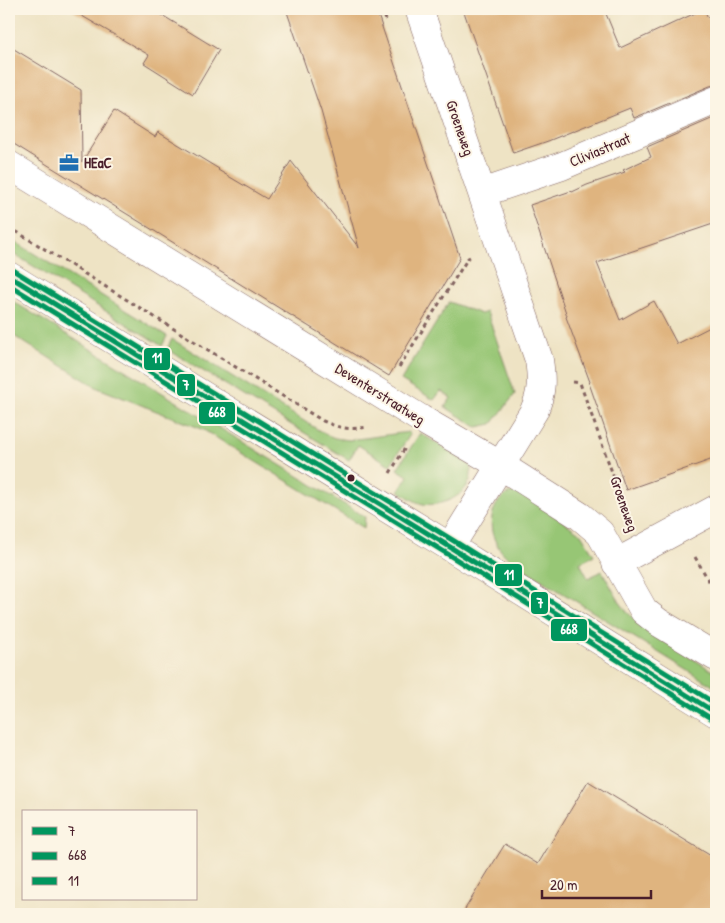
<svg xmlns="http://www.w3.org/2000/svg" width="725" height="923" font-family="'Patrick Hand',sans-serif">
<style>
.green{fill:#97c675;stroke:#707250}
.building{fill:#dfb47f}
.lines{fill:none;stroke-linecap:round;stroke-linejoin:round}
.minor-casing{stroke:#836461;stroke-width:29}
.path{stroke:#836461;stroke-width:3;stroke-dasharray:4 4;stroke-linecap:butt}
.minor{stroke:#fff;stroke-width:28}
.bus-1-casing{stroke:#fcf5e5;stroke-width:9}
.bus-2-casing{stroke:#fcf5e5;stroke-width:9}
.bus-3-casing{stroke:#fcf5e5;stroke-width:9}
.bus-1{stroke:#00965e;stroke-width:5}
.bus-2{stroke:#00965e;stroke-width:5}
.bus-3{stroke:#00965e;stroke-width:5}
.bus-dot{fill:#4a1f2b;stroke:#fcf5e5;stroke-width:2}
.labels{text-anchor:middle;stroke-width:4;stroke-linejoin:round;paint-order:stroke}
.street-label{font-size:15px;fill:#4a1f2b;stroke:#fcf5e5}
.poi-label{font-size:15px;font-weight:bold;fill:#4a1f2b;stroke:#fcf5e5;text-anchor:start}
.line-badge{stroke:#fcf5e5;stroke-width:2}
.badge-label{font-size:14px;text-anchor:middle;font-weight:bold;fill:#fff}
</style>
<rect width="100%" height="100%" fill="#fcf5e5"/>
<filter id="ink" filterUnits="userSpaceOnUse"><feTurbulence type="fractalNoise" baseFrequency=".02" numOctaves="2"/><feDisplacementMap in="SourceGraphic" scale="10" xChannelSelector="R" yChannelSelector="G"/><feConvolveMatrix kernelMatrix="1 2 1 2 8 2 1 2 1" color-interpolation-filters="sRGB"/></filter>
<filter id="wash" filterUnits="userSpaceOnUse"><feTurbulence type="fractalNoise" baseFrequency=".0096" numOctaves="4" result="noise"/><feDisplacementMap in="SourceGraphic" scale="20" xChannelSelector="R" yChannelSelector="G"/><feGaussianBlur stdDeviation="1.12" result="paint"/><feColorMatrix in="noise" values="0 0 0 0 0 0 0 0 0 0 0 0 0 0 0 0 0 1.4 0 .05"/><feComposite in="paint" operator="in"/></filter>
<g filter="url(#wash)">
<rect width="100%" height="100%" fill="#eee3c4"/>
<!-- green -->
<path class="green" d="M9 238 167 336 162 346 9 251Z
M9 299 365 517 364 528 202 429 98 388 9 333Z
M449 302 481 314 487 312 515 394 492 424 477 427 445 407 451 398 441 391 434 400 401 380Z
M172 339 325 434 335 438 349 440 409 432 410 435 390 465 358 445 349 460 167 349Z
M420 433 469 463C480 489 446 508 423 504 414 502 407 496 399 491L408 476 397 469Z
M517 492 524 494 581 534 594 555 580 563 588 578 602 571C610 584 617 600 627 612 633 618 639 623 645 629L716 673V688L514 563C505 556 498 549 494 538 488 525 492 503 506 495 509 493 513 493 517 492Z"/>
<g id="blocks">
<!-- building -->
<path class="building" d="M70 9H152L219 50 193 94 144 63 149 55Z
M286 9H376L460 258 389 376 9 141V46L81 90 82 162 114 111 155 137 158 132 219 169 218 170 267 199 291 161 359 248 321 111Z
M463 9H604L620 48 704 9 708 18 716 15V85L710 86 634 118 630 108 548 141 513 153Z
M716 117V223L597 263 620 320 654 301 677 344 716 324V458L626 490 589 383 590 382 566 317 567 316 530 205 571 191 572 192 587 185 625 172 623 170 651 157 647 147Z
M588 781 716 859V914H462L505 844 538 864Z"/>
</g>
</g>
<g filter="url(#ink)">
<use href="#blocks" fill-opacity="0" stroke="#836461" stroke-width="1"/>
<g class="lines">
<defs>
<path id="minor" d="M419 9 539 360C542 380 542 393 534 411L450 547
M9 165 421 419 500 465 580 516 600 533 644 611 658 622 716 657
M482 193 562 166 716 100
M9 276 450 547 716 713
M616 563 716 509"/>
</defs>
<!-- minor casing -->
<use href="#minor" class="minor-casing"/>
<!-- path -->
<path class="path" d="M382 9 386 20
M9 227 323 421C342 429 348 430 368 427
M399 367 468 258 470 257
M573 382 580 383 626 511
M390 473 405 448
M695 557 716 593"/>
<!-- minor -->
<use href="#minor" class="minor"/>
<defs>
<path id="bus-1" d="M9 276 450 547 716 713"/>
<path id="bus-2" d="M9 285 446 553 712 719"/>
<path id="bus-3" d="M13 270 454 541 716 704"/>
</defs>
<!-- bus-1 casing -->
<use href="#bus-1" class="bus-1-casing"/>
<!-- bus-2 casing -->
<use href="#bus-2" class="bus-2-casing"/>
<!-- bus-3 casing -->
<use href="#bus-3" class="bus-3-casing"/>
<!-- bus-1 -->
<use href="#bus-1" class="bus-1"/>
<!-- bus-2 -->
<use href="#bus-2" class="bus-2"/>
<!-- bus-3 -->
<use href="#bus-3" class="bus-3"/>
</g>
</g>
<!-- icons -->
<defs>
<symbol id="office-bare" viewBox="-9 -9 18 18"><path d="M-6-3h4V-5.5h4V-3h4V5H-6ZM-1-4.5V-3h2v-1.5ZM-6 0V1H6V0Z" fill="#1f6fb2" stroke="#fcf5e5" stroke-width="2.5" paint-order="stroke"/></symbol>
</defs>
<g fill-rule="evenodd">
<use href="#office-bare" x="55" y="149" width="28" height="28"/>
</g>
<!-- markers -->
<circle class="bus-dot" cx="351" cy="478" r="4.5"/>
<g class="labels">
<!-- street labels -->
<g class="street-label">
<text transform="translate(460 128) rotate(71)" y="5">Groeneweg</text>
<text transform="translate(600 150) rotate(-23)" y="5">Cliviastraat</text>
<text transform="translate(380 394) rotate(32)" y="5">Deventerstraatweg</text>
<text transform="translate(624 504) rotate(71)" y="5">Groeneweg</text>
</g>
<!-- poi labels -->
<g class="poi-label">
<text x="84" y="168">HEaC</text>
</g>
</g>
<g class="line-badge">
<rect x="143" y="347" width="28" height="24" rx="5" fill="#00965e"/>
<rect x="176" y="373" width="20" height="24" rx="5" fill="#00965e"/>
<rect x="198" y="401" width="38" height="24" rx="5" fill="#00965e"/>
<rect x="494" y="563" width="29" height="24" rx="5" fill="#00965e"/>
<rect x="530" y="591" width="19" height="24" rx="5" fill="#00965e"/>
<rect x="550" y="618" width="38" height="24" rx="5" fill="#00965e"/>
</g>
<g class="badge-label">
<text x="157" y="363">11</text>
<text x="186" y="390">7</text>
<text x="217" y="417">668</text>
<text x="509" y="580">11</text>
<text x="540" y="608">7</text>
<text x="569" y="634">668</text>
</g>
<!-- margin -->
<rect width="725" height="923" fill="none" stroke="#fcf5e5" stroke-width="30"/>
<!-- legend -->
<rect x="22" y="810" width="175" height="90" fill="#fcf5e5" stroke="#b59f9b"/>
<rect x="32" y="827" width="25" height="8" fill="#00965e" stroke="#b59f9b"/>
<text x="68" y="836" font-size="15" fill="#4a1f2b">7</text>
<rect x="32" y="852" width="25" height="8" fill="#00965e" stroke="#b59f9b"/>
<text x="68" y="860" font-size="15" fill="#4a1f2b">668</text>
<rect x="32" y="877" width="25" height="8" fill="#00965e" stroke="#b59f9b"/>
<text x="68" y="886" font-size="15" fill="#4a1f2b">11</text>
<!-- scale -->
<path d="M542 890v8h109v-8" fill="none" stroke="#4a1f2b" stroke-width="2.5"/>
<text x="550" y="890" font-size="15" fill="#4a1f2b" stroke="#fcf5e5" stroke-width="4" paint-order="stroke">20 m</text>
</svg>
